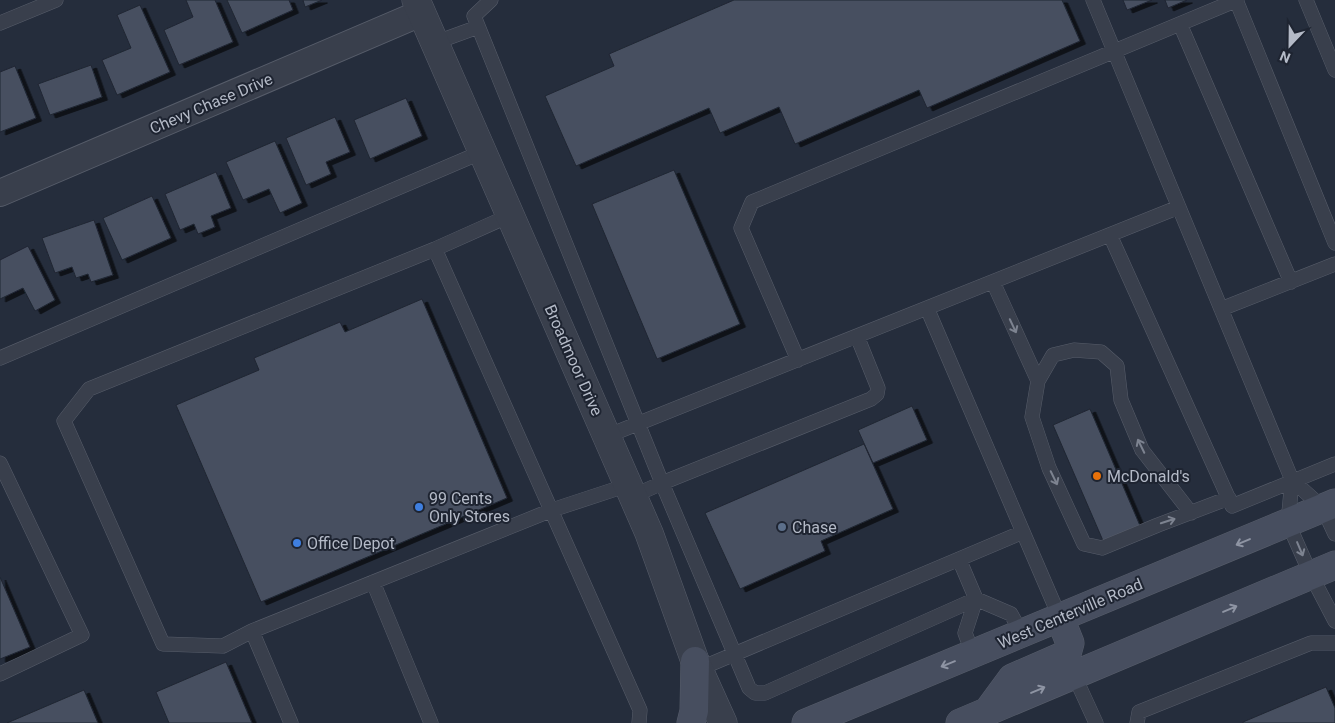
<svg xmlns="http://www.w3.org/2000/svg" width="1335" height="723" font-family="Roboto,sans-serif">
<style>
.building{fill:#465060;stroke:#202633;filter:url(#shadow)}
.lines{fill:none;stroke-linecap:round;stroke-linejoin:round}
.service-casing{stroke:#575d6a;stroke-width:15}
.minor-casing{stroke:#575d6a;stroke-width:28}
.tertiary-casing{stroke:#575d6a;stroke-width:29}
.secondary-casing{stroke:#575d6a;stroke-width:29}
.service{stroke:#393f4c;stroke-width:14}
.minor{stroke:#393f4c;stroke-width:26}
.tertiary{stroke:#393f4c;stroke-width:28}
.secondary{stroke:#474e5f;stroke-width:28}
.oneway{stroke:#7d8390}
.oneway2{stroke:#8e94a3}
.food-dot{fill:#e8710a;stroke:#1e2431;stroke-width:2}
.shop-dot{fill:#3f7fe0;stroke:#1e2431;stroke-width:2}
.service-dot{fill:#5c6f8a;stroke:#1e2431;stroke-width:2}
.labels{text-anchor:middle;stroke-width:4;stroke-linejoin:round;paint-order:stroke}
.street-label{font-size:16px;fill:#b4bac7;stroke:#1e2431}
.poi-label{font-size:16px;fill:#b4bac7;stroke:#1e2431;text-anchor:start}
</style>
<defs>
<filter id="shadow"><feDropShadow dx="5.5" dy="3" stdDeviation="0" flood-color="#0009"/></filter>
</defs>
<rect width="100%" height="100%" fill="#252d3c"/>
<!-- building -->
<path class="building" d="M186 0H215L233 42 179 65 164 30 193 17Z
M227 0H289L293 10 242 33Z
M303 0H322L305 7Z
M734 0H1062L1080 41 927 108 919 90 795 144 779 107 720 133 709 108 576 166 545 96 614 66 609 54Z
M1123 0H1152L1127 10Z
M1165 0H1187L1168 8Z
M140 5 170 72 117 95 102 60 131 48 117 15Z
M91 65 102 97 50 115 38 84Z
M15 66 36 118 0 132V72Z
M406 98 422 136 370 159 354 120Z
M335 117 350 152 326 162 331 174 306 185 286 138Z
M275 141 302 203 280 213 269 189 243 200 226 162Z
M674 170 740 324 657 359 592 204Z
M216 172 231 208 211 216 215 227 198 234 194 224 180 230 165 194Z
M152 196 171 238 122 260 103 218Z
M94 220 113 275 91 282 88 274 76 278 72 267 55 273 42 238Z
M28 246 55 300 35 311 23 288 0 299V260Z
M422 299 507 498 261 602 176 405 259 370 254 358 340 322 345 332Z
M912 406 927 440 873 463 858 430Z
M1090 409 1141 528 1104 543 1053 425Z
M864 444 893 509 821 541 825 551 740 589 705 513Z
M0 577 30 647 0 659Z
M226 662 252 723H169L156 692Z
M1326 687 1335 708V723H1243V722Z
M84 690 98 723H7Z"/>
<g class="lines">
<defs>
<path id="service" d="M491 0 474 16 662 483 749 688 755 693H765L976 599 1011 614 1022 634
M1093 0 1292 480 1323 508 1335 534
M1236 0 1335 243
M1306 0 1335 70
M0 23 56 0
M1180 24 1291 282
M434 43 478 27
M511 215 435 249 89 389 64 421 163 644 223 646 252 631 552 510 628 485
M1110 235 1232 506 1335 464
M435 249 640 710 639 723
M993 282 1038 381 1032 417 1049 468 1084 544 1102 548 1158 525 1229 498
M927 308 1023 532
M1221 309 1335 264
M0 358 482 152
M798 360 741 228 752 202 1237 0
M1038 381 1053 355 1074 350 1101 352 1117 366 1121 400 1142 450 1191 513
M607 436 1179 207
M0 463 82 635 0 674
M1292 480 1288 523 1311 575 1335 621
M633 496 662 483 871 399 877 394 878 388 857 336
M959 559 976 599 965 633 973 654
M373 582 431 723
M252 631 291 723
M699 669 1023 532 1060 618
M1074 675 1096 723
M1137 723 1139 712 1311 643H1335"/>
<path id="minor" d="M0 193 421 13"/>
<path id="tertiary" d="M416 0 649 533 695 661 723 723"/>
<path id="secondary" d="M987 712 1012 678 1067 654 1070 643 1060 618
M691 723 694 711 695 661
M806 723 1335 503
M960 723 1335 565"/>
</defs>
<!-- service casing -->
<use href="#service" class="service-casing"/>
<!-- minor casing -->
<use href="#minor" class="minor-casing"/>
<!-- tertiary casing -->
<use href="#tertiary" class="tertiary-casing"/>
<!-- secondary casing -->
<use href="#secondary" class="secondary-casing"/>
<!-- service -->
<use href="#service" class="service"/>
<!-- minor -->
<use href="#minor" class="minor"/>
<!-- tertiary -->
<use href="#tertiary" class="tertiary"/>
<!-- secondary -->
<use href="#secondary" class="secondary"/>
</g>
<!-- one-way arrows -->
<defs><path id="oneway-shaft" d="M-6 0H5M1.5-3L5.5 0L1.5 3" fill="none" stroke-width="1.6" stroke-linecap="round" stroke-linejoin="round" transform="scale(1.25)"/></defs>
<g class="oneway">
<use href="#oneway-shaft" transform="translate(1013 326) rotate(65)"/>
<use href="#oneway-shaft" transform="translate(1141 446) rotate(-116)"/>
<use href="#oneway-shaft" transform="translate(1054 478) rotate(64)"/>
<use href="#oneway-shaft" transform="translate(1168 521) rotate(-18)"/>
<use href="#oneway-shaft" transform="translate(1300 549) rotate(67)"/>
</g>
<g class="oneway2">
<use href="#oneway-shaft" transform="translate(1243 542) rotate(157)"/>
<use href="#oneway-shaft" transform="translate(1230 609) rotate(-23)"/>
<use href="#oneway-shaft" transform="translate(948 664) rotate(158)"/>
<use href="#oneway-shaft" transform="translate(1038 690) rotate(-23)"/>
</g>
<!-- markers -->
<circle class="food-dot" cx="1097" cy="476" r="5"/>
<g class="shop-dot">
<circle cx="419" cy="507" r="5"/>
<circle cx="297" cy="543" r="5"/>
</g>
<circle class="service-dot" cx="782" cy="527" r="5"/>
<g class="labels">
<!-- street labels -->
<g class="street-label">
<text transform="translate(211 103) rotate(-23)" y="6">Chevy Chase Drive</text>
<text transform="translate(574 360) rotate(66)" y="6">Broadmoor Drive</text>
<text transform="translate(1070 613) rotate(-23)" y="6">West Centerville Road</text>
</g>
<!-- poi labels -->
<g class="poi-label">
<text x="1107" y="482">McDonald's</text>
<text x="429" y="504">99 Cents<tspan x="429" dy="18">Only Stores</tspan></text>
<text x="792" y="533">Chase</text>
<text x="307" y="549">Office Depot</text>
</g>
</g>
<!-- north arrow -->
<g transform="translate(1290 45) rotate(202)" stroke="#1e2431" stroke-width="4" paint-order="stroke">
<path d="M0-4L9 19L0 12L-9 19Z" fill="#b4bac7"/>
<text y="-8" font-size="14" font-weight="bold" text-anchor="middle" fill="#b4bac7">N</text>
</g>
</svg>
